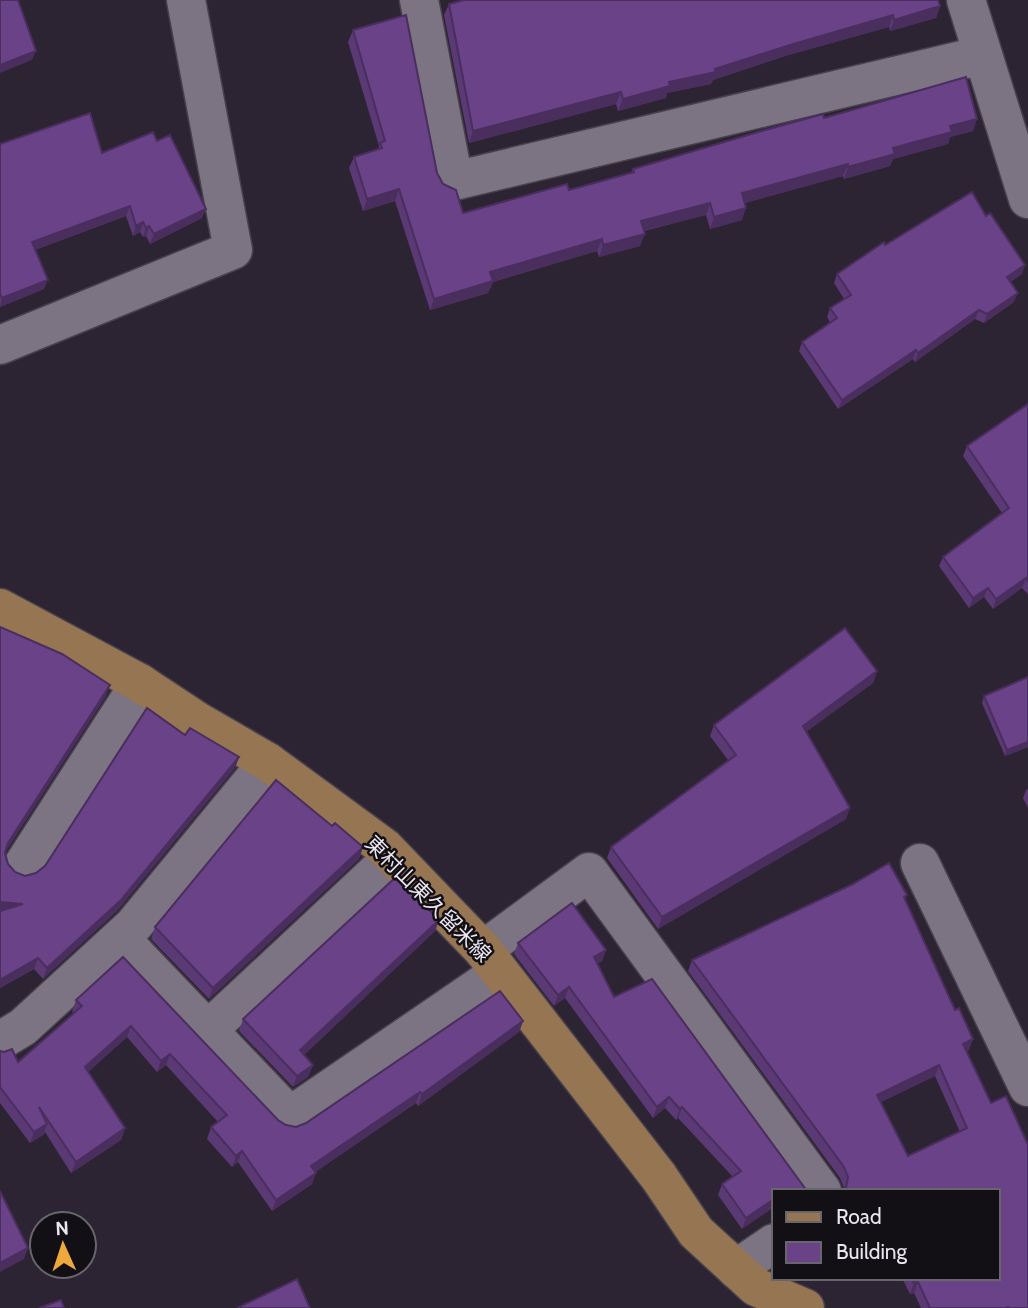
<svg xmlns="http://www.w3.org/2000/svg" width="1028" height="1308" font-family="Cabin,'Noto Sans JP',sans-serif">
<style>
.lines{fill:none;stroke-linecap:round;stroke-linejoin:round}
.minor-casing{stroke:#47414d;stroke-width:41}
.major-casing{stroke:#47414d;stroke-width:41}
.minor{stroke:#7c7383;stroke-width:38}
.major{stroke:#957552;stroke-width:38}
.wall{fill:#5a3974;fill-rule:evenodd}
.shaded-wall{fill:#4a2e5e}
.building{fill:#694287;stroke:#4a2e5e;stroke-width:2;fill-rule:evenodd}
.labels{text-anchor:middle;stroke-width:5;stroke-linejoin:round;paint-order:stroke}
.street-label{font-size:21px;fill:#eae5ee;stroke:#120f15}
</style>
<rect width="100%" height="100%" fill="#2c2432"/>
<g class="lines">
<defs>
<path id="minor" d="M419 0 454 181 983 55
M966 0 1028 199
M0 345 233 250 186 0
M920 863 1028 1087
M23 865 140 683
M120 938 290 1116 499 973
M483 950 589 872 822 1191
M208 1030 393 857
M0 1041 23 1027 133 926 268 762
M736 1269 774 1243"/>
<path id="major" d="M0 608 140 683 199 722 268 762 384 847 483 950 659 1177 696 1232 756 1287 805 1308"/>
</defs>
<!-- minor casing -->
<use href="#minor" class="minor-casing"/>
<!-- major casing -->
<use href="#major" class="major-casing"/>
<!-- minor -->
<use href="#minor" class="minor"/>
<!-- major -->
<use href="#major" class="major"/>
</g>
<!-- wall -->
<path class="wall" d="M449 4 940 6 936 18 890 31 889 27 785 56 713 80 711 84 667 93 666 98 618 111 616 104 469 143 444 15Z
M353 30 443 184 463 213 569 190 631 173 633 169 824 118 973 131 950 137 948 144 893 159 890 166 844 179 843 176 745 203 742 220 710 229 706 215 644 231 640 246 599 257 597 251 493 282 488 293 430 310 395 201 363 211 349 168 354 157 378 149 379 146 348 42Z
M157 141 202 218 150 244 146 236 143 237 140 232 133 236 126 216 35 250 44 289 0 307V144L102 153Z
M885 245 1022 274 1010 282 1014 302 984 323 975 319 915 362 913 359 838 409 799 351 802 342 830 322 827 317 830 308 844 299 834 283 837 274Z
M1028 404V594L1022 588 993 609 984 597 969 608 939 566 943 557 1002 513 963 456 967 446Z
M0 627 106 696 6 851 5 853 8 864 15 872 25 876 36 873 185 735 239 757 235 768 117 911 43 979 34 969 0 988Z
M877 671 873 683 806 732 846 819 658 929 607 858 611 847 728 760 710 736 714 725Z
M1028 677V747L1005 756 982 703 984 696Z
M1028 789V808L1023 798 1026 790Z
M332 826 363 847 359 859 209 999 151 939 155 927Z
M907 895 905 899 969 1050 967 1052 1028 1308H921L914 1293 910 1294 902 1278H998V1191H843L844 1188 840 1178 688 971 692 960ZM935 1076 960 1132 908 1156 881 1102Z
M439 920 435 931 304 1055 313 1065 308 1077 293 1087 239 1031 243 1019Z
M518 943 606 950 602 961 597 964 614 997 774 1191V1214L771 1209 742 1229 718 1195 722 1184 733 1177 678 1118 676 1120 665 1108 653 1118 565 998 554 1006 514 954Z
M123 957 278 1120 286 1125 296 1127 306 1123 523 1021 519 1032 418 1106 416 1103 315 1172 312 1184 272 1211 238 1162 232 1167 207 1139 211 1127 218 1122 166 1065 157 1072 127 1037 88 1072 125 1128 121 1140 71 1173 45 1132 43 1135 30 1143 0 1103V1051L18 1062 74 1013 72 1012 76 1000Z"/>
<!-- shaded-wall -->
<path class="shaded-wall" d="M940 6 936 18 890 31 894 20Z
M893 15 889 27 785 56 713 80 711 84 667 93 666 98 618 111 623 99 669 82 715 69 790 45Z
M36 51 32 60 0 73V65Z
M621 92 616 104 469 143 473 131Z
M977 119 973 131 950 137 948 144 893 159 890 166 844 179 848 167 950 126Z
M848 164 843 176 738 205 742 193Z
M399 189 395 201 363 211 367 199Z
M710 203 706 215 637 232 641 221Z
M130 206 126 216 29 252 32 242Z
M746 208 742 220 710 229 714 217Z
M206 209 202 218 150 244 154 234Z
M143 222 140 232 133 236 136 226Z
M149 226 146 236 143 237 146 228Z
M645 234 640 246 599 257 603 245Z
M602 239 597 251 493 282 488 293 430 310 434 299 490 272Z
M1025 265 1022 274 1004 286 1007 277Z
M48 280 44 289 0 307 2 298Z
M1018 293 1014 302 984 323 987 314Z
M979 310 975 319 915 362 918 353Z
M916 350 913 359 838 409 842 400Z
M1026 578 1022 588 993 609 996 599Z
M988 588 984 597 969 608 973 598Z
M877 671 873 683 799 737 803 726Z
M110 685 106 696 4 854 8 843Z
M1028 742V747L1005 756 1007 750Z
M239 757 235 768 117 911 43 979 47 968Z
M850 808 846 819 658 929 662 917Z
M363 847 359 859 209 999 213 988Z
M0 902 23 904 0 913Z
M439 920 435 931 296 1062 300 1050Z
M606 950 602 961 590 968 594 957Z
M38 958 34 969 0 988V980Z
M569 987 565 998 554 1006 558 995Z
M523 1021 519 1032 418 1106 422 1094Z
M131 1026 127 1037 81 1078 85 1067Z
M973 1039 969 1050 959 1055 963 1044Z
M170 1054 166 1065 157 1072 161 1061Z
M313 1065 308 1077 293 1087 297 1076Z
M939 1065 935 1076 873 1106 877 1095Z
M420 1092 416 1103 307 1178 311 1166Z
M669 1097 665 1108 653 1118 657 1107Z
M682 1107 678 1118 676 1120 680 1109Z
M47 1124 43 1135 30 1143 34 1132Z
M125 1128 121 1140 71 1173 76 1162Z
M242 1151 238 1162 232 1167 236 1156Z
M316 1173 312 1184 272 1211 276 1200Z
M774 1199 771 1209 742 1229 746 1218Z
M28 1248 24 1259 0 1272V1263Z
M918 1282 914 1293 910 1294 914 1283Z"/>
<!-- building -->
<path class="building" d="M0 0H18L36 51 0 65Z
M464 0H938L940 6 894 20 893 15 790 45 715 69 716 72 669 82 670 86 623 99 621 92 473 131 449 4Z
M406 15 437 173 443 184 456 190 463 213 567 184 569 190 634 172 633 169 758 132 823 114 824 118 966 77 977 119 950 126 952 132 893 148 895 154 848 167V164L742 193 746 208 714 217 710 203 641 221 645 234 603 245 602 239 490 272 493 281 434 299 399 189 367 199 354 157 382 148 380 143 385 141 353 30Z
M90 113 102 153 153 132 157 141 170 135 206 209 154 234 149 226 146 228 143 222 136 226 130 206 32 242 48 280 2 298 0 294V144Z
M972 192 986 216 990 213 1025 265 1007 277 1018 293 987 314 979 310 918 353 916 350 842 400 802 342 837 318 830 308 851 295 837 274 884 242 885 245Z
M1028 404V581L1026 578 996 599 988 588 973 598 943 557 1009 508 967 446Z
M0 627 62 654 110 685 8 843 5 853 8 864 15 872 25 876 36 873 45 866 147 708 185 735 190 728 239 757 121 900 47 968 38 958 0 980V911L23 904 0 902Z
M845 628 877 671 803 726 850 808 662 917 611 847 736 755 714 725Z
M1028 677V742L1007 750 984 696Z
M276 780 332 826 335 823 363 847 213 988 155 927Z
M889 863 907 895 904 897 955 1010 959 1008 973 1039 963 1044 991 1103 1006 1096 1028 1145V1308H1009L1008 1307 1006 1308H930L918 1282 914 1283 911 1278H998V1191H844L846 1188 848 1177 844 1167 692 960 851 885ZM939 1065 967 1128 908 1156 877 1095Z
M397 876 439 920 300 1050 313 1065 297 1076 243 1019Z
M572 903 606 950 594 957 614 997 652 979 807 1191H774V1199L746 1218 722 1184 741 1171 682 1107 680 1109 669 1097 657 1107 569 987 558 995 518 943Z
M123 957 278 1120 286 1125 296 1127 306 1123 500 991 523 1021 422 1094 420 1092 311 1166 316 1173 276 1200 242 1151 236 1156 211 1127 227 1115 170 1054 161 1061 131 1026 85 1067 125 1128 76 1162 39 1107 47 1124 34 1132 0 1087V1051L4 1052 12 1049 18 1062 82 1006 76 1000Z
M0 1191 28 1248 0 1263Z
M297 1279 310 1308H237Z
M61 1300 64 1308H39Z"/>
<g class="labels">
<!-- street labels -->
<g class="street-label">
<text transform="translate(428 899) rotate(45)" y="7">東村山東久留米線</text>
</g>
</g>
<!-- legend -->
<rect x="772" y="1189" width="228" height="91" fill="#120f15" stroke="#68656c" stroke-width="2"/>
<rect x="786" y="1212" width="35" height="10" fill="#957552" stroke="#68656c" stroke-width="2"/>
<text x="836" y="1224" font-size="21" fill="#eae5ee">Road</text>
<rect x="786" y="1242" width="35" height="21" fill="#694287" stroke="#68656c" stroke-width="2"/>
<text x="836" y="1259" font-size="21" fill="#eae5ee">Building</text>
<!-- north arrow -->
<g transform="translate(63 1245) rotate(357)"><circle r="33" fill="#120f15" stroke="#68656c" stroke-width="2"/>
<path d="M0-5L12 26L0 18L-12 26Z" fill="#eea83c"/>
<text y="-10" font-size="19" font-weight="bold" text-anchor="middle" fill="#eae5ee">N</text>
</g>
</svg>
